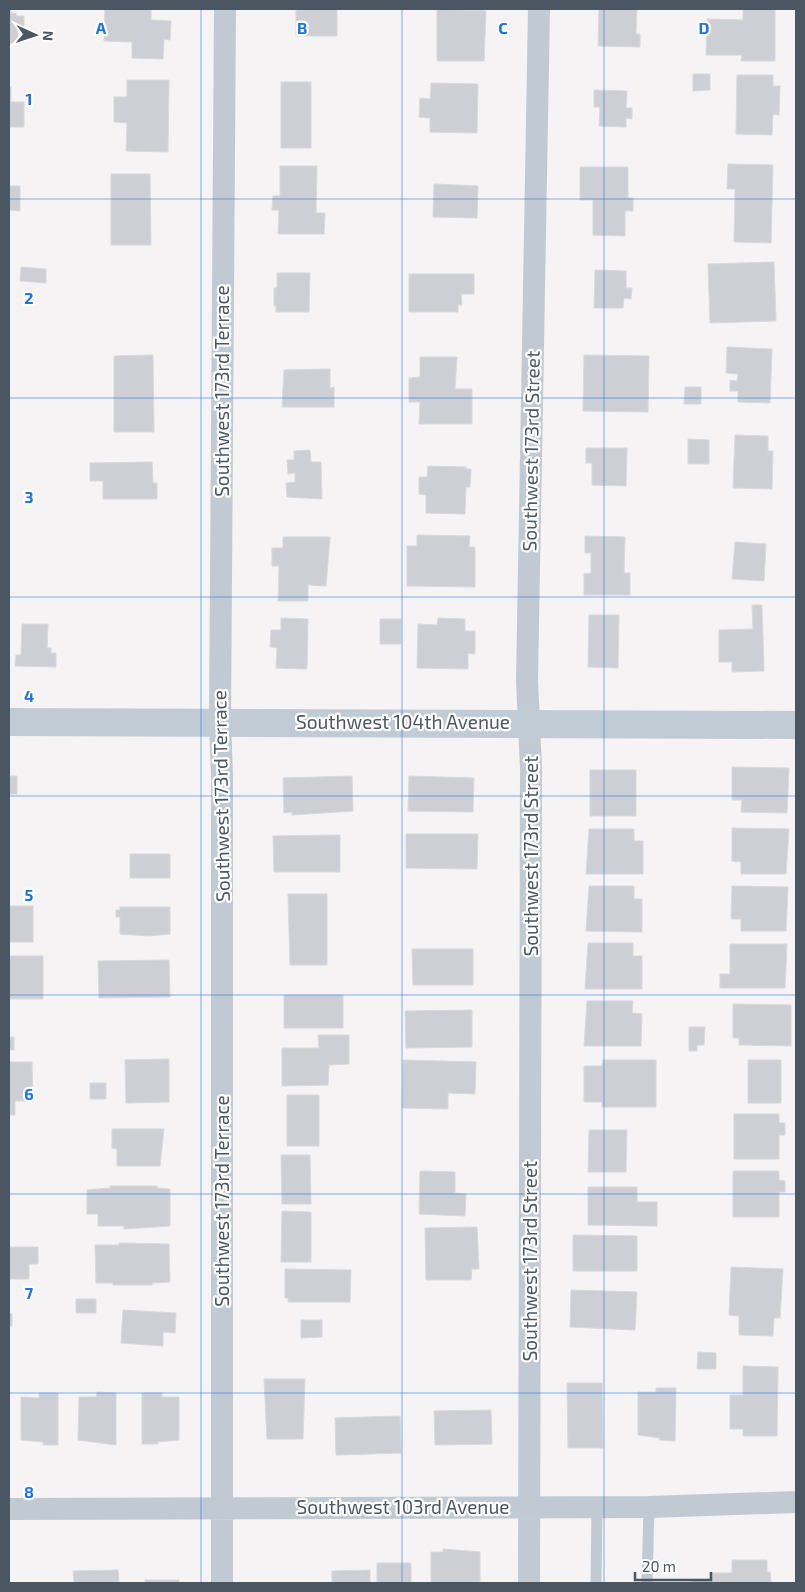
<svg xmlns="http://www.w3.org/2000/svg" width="805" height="1592" font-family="'Exo 2',sans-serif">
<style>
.building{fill:#cdcfd5;stroke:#d7d9de}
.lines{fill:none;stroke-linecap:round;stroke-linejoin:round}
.lane{stroke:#c1cad2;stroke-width:11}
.street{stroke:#c1cad2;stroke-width:22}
.secondary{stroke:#c1cbd6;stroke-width:28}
.grid{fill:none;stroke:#1a73e8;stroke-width:1;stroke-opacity:0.55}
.labels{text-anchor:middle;stroke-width:4.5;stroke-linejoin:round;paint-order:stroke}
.street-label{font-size:19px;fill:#4a5661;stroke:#fff}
.grid-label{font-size:16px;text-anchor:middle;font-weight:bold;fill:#1a73e8;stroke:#fff;stroke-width:4.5;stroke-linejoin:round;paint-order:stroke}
</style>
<rect width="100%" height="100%" fill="#f5f3f3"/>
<!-- building -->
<path class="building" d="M9 9H11V13H16V16H24V30H18V43H9Z
M105 9H151V20L171 21 170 40 164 39 163 59 132 58V42L104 41Z
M296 9H337V36H296Z
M437 9 486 11 484 61H437Z
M599 9H637L636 34H640V47L598 46Z
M743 9H775V61H741L742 55H706L707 19 743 20Z
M693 74H710V90L693 91Z
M737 75H773V86H780L779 115 773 114 772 135 736 134Z
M127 80H169L168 152 126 151 127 123 114 122V97H127Z
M281 82H311V148H281Z
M431 83 478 84 477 133 430 132V118L419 117 420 98 430 99Z
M9 87H11V102H24V127H9Z
M594 90 627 91 626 108H632V119L626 118V127L599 126 600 107H594Z
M728 164 773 165 771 243 734 242 735 189H727Z
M280 166H317L316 213H325L324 234H278L279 210H272L273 196H280Z
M580 167H628V198H633V211H625V236L593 235V200H580Z
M111 174H150L151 245H111Z
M434 184 478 186 477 218 433 217Z
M9 186H20V211L9 210Z
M774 262 776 321 710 323 708 264Z
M21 267 46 269V283L20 281Z
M595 270 626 271V288H632L631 299 624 298 623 308H594Z
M277 273H310L309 312H276V306H274V288H277Z
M409 274H474V294H461L462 305H458V312H409Z
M727 347 772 349 770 403 738 402V391H730V380L737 381 738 374 726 373Z
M153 355 154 432H114V356Z
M584 355 649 356 648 412 583 411Z
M420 357H457L455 389H472V424H419L420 402H409V378L420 377Z
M330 369V388L334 387V407H282L284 370Z
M685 387H701V404H684Z
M735 435 768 436V451H773L772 489 733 488Z
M688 439 709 440V464H688Z
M586 448H627L626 486 592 485V463H586Z
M310 450 311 462H321L322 499 287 497 286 483 295 482V473L288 474 287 460H294V451Z
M152 462 153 483H157V499H103V481H90V463Z
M428 466 466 467V469H471L470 487H466L465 514 426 513V495L419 494V477H427Z
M417 535 470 536 469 547H475V587L407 586V546H417Z
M585 536 625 537 624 573H630V595H584V574L591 573V553H585Z
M283 537H330L326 586 308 585V601H278L279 566H272V548H283Z
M735 542 766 544 764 581 732 579Z
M752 605H762L764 671 732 672V662H719V630L753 629Z
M589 615H619L618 668 588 667Z
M281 618 308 619 307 669 276 668 277 648 270 647 271 630H281Z
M438 618 465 619V631H475V654L468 653V669L417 668 418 624 437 625Z
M380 619H401V644H380Z
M22 624H48L47 648H51V653H56V667L15 666 16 655H21Z
M732 767 789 768 787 813 741 812 742 800H732Z
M590 770H636V816H590Z
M9 776H17V794H9Z
M352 776 353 811 292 815V812L284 813 283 778Z
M409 776 474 778 473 812 408 811Z
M732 828 789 829 786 874H741V862L732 861Z
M589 829H634V841H643V874H586Z
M406 834H478L477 869 406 868Z
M340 835V872H274L273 836Z
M130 854H170V878H130Z
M589 886H634V899H642V932L586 931Z
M732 886 788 887 786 931H741V919H731Z
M9 892V906H33V942H9Z
M288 894H327V965H290Z
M120 907H170V934L149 936 120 934V917H116V910H120Z
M588 943H633V956H642V989H585Z
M730 944H787L785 988H720V974H730Z
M412 949H473V985H413Z
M9 956H43V999H9Z
M169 960 170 997 99 998 98 961Z
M284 995H343V1028H284Z
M587 1001H633L632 1013 642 1014 641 1046H584Z
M733 1004 791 1005V1046L739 1045V1038H733Z
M472 1010V1047L406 1048 405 1011Z
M689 1027H705L704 1045H697V1051H689Z
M318 1035H349V1064L329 1065 328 1085 282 1086V1048H319Z
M9 1037H14V1050H9Z
M169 1059V1102L126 1103 125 1060Z
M403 1060 476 1062 475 1094 448 1093V1109L402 1108Z
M603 1060H656V1107H602V1102H584V1066H602Z
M748 1060H781V1103H748Z
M9 1062H32L33 1101H15V1115H9Z
M90 1083H106V1099H90Z
M287 1095H319V1146H287Z
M734 1114H779V1123H785V1135H779V1159H734Z
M112 1129H164L160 1166H117V1149L112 1148Z
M589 1130H627L626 1172H588Z
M281 1155H310L311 1204H282Z
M420 1171 455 1172V1193L466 1194 465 1216 419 1214Z
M733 1171H779V1180L785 1181V1192H779V1217H733Z
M110 1186H157V1188L170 1189V1226L124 1229V1226H98V1214H87V1190L110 1188Z
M588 1187H637V1202H657V1226L588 1225Z
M282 1211 311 1212V1262H281Z
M477 1227 479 1269H472L471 1280H426L425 1228Z
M573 1235 637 1236V1271H573Z
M119 1243 169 1244 170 1282 152 1283V1285H113V1283H96L95 1245H119Z
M9 1247H38V1264H29V1279H9Z
M731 1267 783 1269 780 1318H774L773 1336 739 1335V1316L729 1315Z
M285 1269 351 1270 350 1302H288V1298H285Z
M571 1290 637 1292 635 1330 570 1327Z
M76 1299H96V1313H76Z
M123 1310 176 1313 175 1333 163 1332V1346L121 1343Z
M9 1313 12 1314V1326H9Z
M301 1320H322V1337L301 1338Z
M698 1352 716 1353V1369H697Z
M743 1366 778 1367 777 1436H743V1429H730V1395H743Z
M264 1379H305L303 1439H267Z
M567 1383H602L603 1448H568Z
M656 1388H676L675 1441 659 1440 660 1438 638 1435V1392H656Z
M97 1392 116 1393V1445L78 1440 79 1397H96Z
M39 1393H58V1445H43V1442L21 1440V1397L39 1398Z
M142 1393H162V1397H179V1440L158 1442V1444H142Z
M491 1410 492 1444 435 1445 434 1411Z
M400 1416 401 1453 336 1455 335 1418Z
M443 1549 480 1552V1583H431V1552H443Z
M732 1560H767V1572H770L771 1583H692V1580H710V1573H732Z
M377 1563H411V1583H377Z
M118 1570 119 1583H74L73 1571Z
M370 1570V1583H332V1571Z
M145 1580H179V1583H145Z"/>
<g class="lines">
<!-- lane -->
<path class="lane" d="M596 1583 597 1507
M647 1583 649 1507"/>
<!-- street -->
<path class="street" d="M9 1509 649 1507 796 1502
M222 1583V776L220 721 225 9
M529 1583 531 768 527 680 539 9"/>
<!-- secondary -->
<path class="secondary" d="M9 722 796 725"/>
</g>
<!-- grid -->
<path class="grid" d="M201 9V1583M402 9V1583M604 9V1583M9 199H796M9 398H796M9 597H796M9 796H796M9 995H796M9 1194H796M9 1393H796"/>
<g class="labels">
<!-- street labels -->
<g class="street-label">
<text transform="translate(222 391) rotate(-90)" y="7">Southwest 173rd Terrace</text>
<text transform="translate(531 451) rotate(-89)" y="7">Southwest 173rd Street</text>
<text x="403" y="729">Southwest 104th Avenue</text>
<text transform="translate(221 796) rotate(-91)" y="7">Southwest 173rd Terrace</text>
<text transform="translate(531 856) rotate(-90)" y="7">Southwest 173rd Street</text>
<text transform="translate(222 1201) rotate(-90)" y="7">Southwest 173rd Terrace</text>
<text transform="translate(530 1261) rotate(-90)" y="7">Southwest 173rd Street</text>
<text x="403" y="1514">Southwest 103rd Avenue</text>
</g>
</g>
<g class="grid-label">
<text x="101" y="34">A</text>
<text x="302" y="34">B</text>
<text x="503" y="34">C</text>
<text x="704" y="34">D</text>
<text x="29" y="105">1</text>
<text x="29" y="304">2</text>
<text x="29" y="503">3</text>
<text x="29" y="702">4</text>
<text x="29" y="901">5</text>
<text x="29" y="1100">6</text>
<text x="29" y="1299">7</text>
<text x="29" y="1498">8</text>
</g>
<!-- border -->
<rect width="805" height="1592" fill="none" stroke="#4a5661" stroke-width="20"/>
<!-- north arrow -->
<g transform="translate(35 35) rotate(93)" stroke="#ffffff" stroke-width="4" paint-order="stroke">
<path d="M0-4L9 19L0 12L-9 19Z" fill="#4a5661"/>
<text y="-8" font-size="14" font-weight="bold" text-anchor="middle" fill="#4a5661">N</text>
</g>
<!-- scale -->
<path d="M635 1572v8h76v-8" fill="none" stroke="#4a5661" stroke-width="2.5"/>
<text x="642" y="1572" font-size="15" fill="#4a5661" stroke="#ffffff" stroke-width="4" paint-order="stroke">20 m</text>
</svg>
